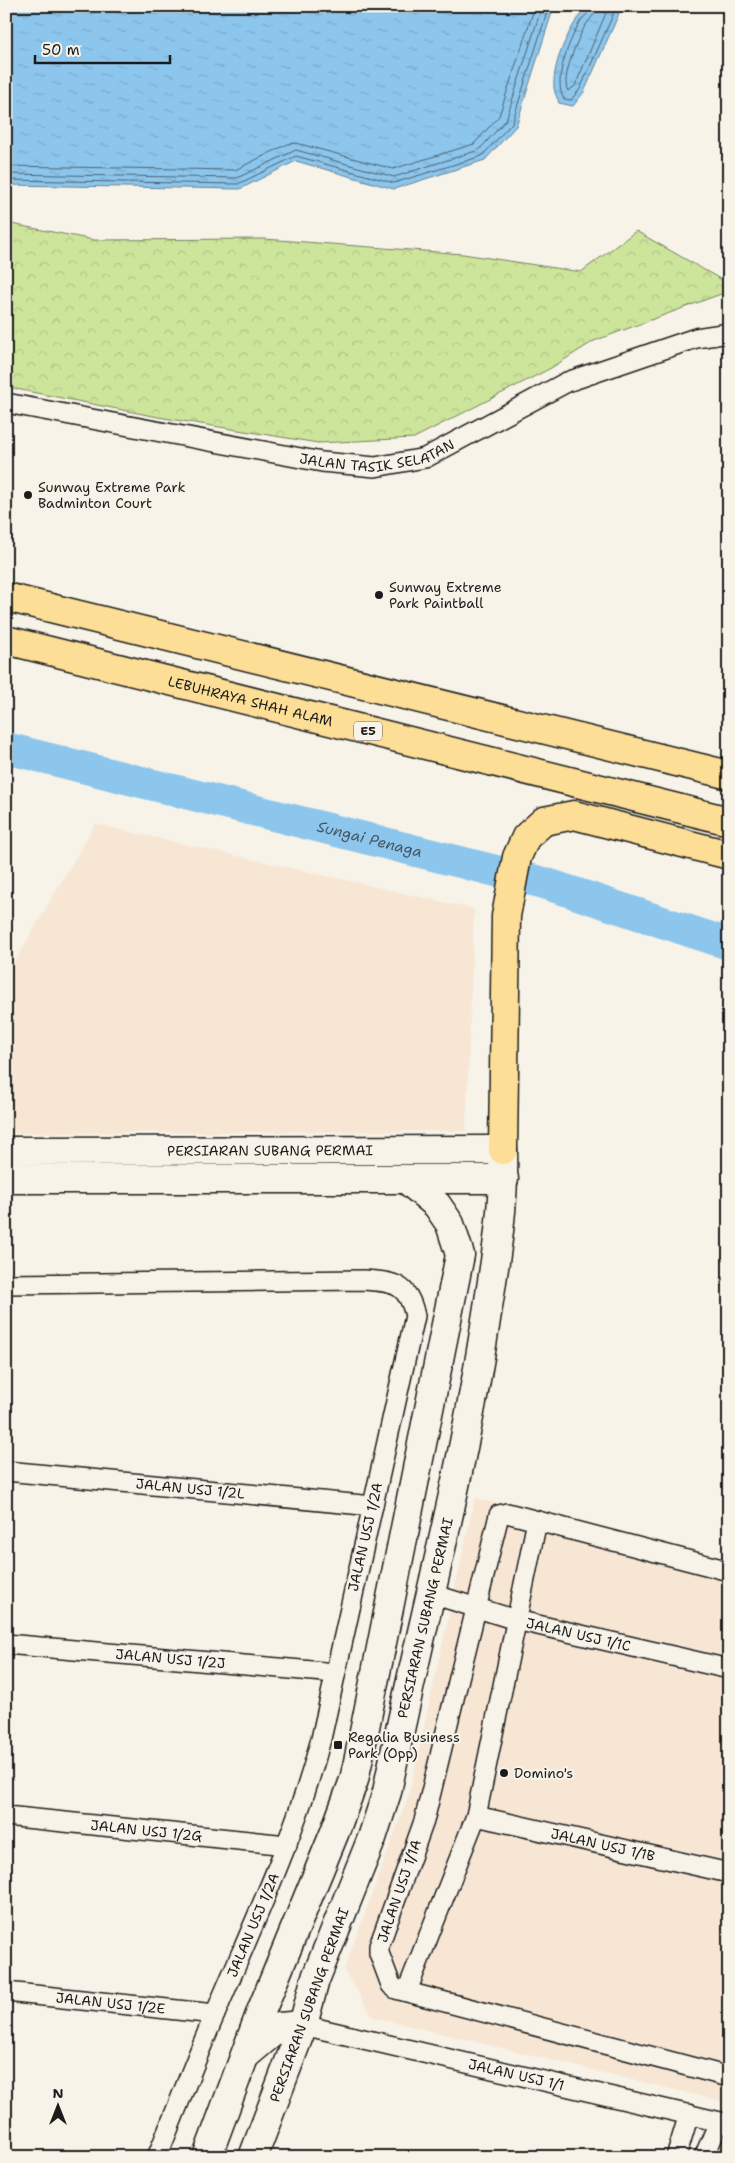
<svg xmlns="http://www.w3.org/2000/svg" width="735" height="2163" font-family="'Shantell Sans',sans-serif">
<style>
.built{fill:#f7e6d4}
.forest{fill:url(#forest-crowns);stroke:#74805c}
.water{fill:url(#water-ripples);stroke:#608299}
.lines{fill:none;stroke-linecap:round;stroke-linejoin:round}
.shore{stroke:#49606f;stroke-width:1}
.river{stroke:#8dc6ec;stroke-width:32}
.street-casing{stroke:#1c1c1c;stroke-width:22}
.secondary-casing{stroke:#1c1c1c;stroke-width:31}
.highway-casing{stroke:#1c1c1c;stroke-width:31}
.street{stroke:#f7f3e8;stroke-width:19}
.secondary{stroke:#f7f3e8;stroke-width:28}
.highway{stroke:#fcde96;stroke-width:28}
.poi-dot{fill:#1c1c1c;stroke:#f7f3e8;stroke-width:2}
.labels{text-anchor:middle;stroke-width:4;stroke-linejoin:round;paint-order:stroke}
.shield{fill:#f7f3e8;stroke:#5e5c59;stroke-width:1}
.shield-label{font-size:12px;font-weight:bold;fill:#1c1c1c}
.street-label{font-size:14px;fill:#1c1c1c;stroke:#f7f3e8}
.poi-label{font-size:14px;fill:#1c1c1c;stroke:#f7f3e8;text-anchor:start}
.water-label{font-size:15px;font-style:italic;fill:#445865;stroke:#f7f3e8}
</style>
<defs>
<pattern id="forest-crowns" width="20" height="18" patternUnits="userSpaceOnUse" patternTransform="scale(1.25)"><rect width="20" height="18" fill="#cde59b"/><path d="M2 6a3 3 0 1 1 6 0M12 15a3 3 0 1 1 6 0" fill="none" stroke="#afc485"/></pattern>
<pattern id="water-ripples" width="26" height="14" patternUnits="userSpaceOnUse" patternTransform="scale(1.25)"><rect width="26" height="14" fill="#8dc6ec"/><path d="M2 4q2-2 4 0t4 0M15 11q2-2 4 0t4 0" fill="none" stroke="#79aaca"/></pattern>
</defs>
<rect width="100%" height="100%" fill="#f7f3e8"/>
<filter id="ink" filterUnits="userSpaceOnUse"><feTurbulence type="fractalNoise" baseFrequency=".02" numOctaves="2"/><feDisplacementMap in="SourceGraphic" scale="10" xChannelSelector="R" yChannelSelector="G"/><feConvolveMatrix kernelMatrix="1 2 1 2 8 2 1 2 1" color-interpolation-filters="sRGB"/></filter>
<g filter="url(#ink)">
<!-- built -->
<path class="built" d="M95 824 474 909 466 1131 6 1133V977Z
M475 1498 729 1564V2103L373 2017 344 1970 409 1794Z"/>
<!-- forest -->
<path class="forest" d="M6 223 94 240 265 239 463 254 581 272 636 231 729 284V291L594 341 551 368 414 438 318 443 158 417 6 387Z"/>
<!-- water -->
<path class="water" d="M6 6H554L516 126 485 160 394 189 296 161 240 189 6 185Z
M587 6H620L618 16 584 92 573 106 559 103C558 98 554 93 554 88 552 62 571 24 587 6Z"/>
<g class="lines">
<!-- shore -->
<path class="shore" d="M591 6C590 13 584 16 580 22 570 39 552 81 564 99L571 100 580 89 613 15 615 6
M597 6C596 15 590 18 585 26 578 38 560 79 568 91L575 86 609 6
M6 166 235 170 288 144 296 143 393 169 474 144 499 116 535 6
M6 174 237 178 296 150 394 177 479 150 506 120 542 6
M6 180 238 184 296 156 394 183 482 156 512 123 549 6"/>
<!-- river -->
<path class="river" id="s1" d="M6 748 544 883 729 944"/>
<defs>
<g id="street">
<path id="s2" d="M6 403 322 462 375 467 425 458 567 382 696 338 729 333"/>
<path d="M6 1284 364 1280C394 1282 408 1283 415 1316L321 1739C296 1834 254 1922 216 2012 195 2060 177 2109 157 2157"/>
<path id="s3" d="M6 1471 373 1506"/>
<path d="M729 1571 507 1513 499 1515 424 1821 379 1946V1953L391 1985 396 1989 729 2077"/>
<path id="s4" d="M432 1594 516 1620 729 1669"/>
<path id="s5" d="M6 1644 335 1673"/>
<path id="s6" d="M6 1816 287 1845"/>
<path id="s7" d="M476 1816 729 1873"/>
<path d="M407 1991 476 1816 537 1521"/>
<path id="s8" d="M6 1992 215 2014"/>
<path id="s9" d="M303 2025 729 2124"/>
<path d="M676 2157 689 2114"/>
<path d="M704 2157 719 2122"/>
</g>
<g id="secondary">
<path id="s10" d="M6 1151 503 1150C505 1209 494 1268 485 1326 461 1483 418 1636 387 1792L372 1838 315 1980 303 2025 253 2157"/>
<path d="M6 1179H504"/>
<path d="M247 2054 279 2027 303 2025"/>
<path d="M207 2157 262 2009 334 1834 354 1780 359 1757 460 1255 450 1224 437 1205 406 1179"/>
</g>
<g id="highway">
<path d="M6 597 729 775"/>
<path id="s11" d="M6 640 729 821"/>
<path d="M503 1150 506 916 517 857 526 837 544 821 574 815 729 855"/>
</g>
</defs>
<!-- street casing -->
<use href="#street" class="street-casing"/>
<!-- secondary casing -->
<use href="#secondary" class="secondary-casing"/>
<!-- highway casing -->
<use href="#highway" class="highway-casing"/>
<!-- street -->
<use href="#street" class="street"/>
<!-- secondary -->
<use href="#secondary" class="secondary"/>
<!-- highway -->
<use href="#highway" class="highway"/>
</g>
</g>
<!-- markers -->
<g class="poi-dot">
<circle cx="28" cy="495" r="5"/>
<circle cx="379" cy="595" r="5"/>
<rect x="333" y="1740" width="10" height="10" rx="2.5"/>
<circle cx="504" cy="1773" r="5"/>
</g>
<g class="labels">
<!-- shield labels -->
<rect class="shield" x="354" y="721.5" width="28" height="19" rx="4"/>
<g class="shield-label">
<text x="368" y="735">E5</text>
</g>
<!-- street labels -->
<g class="street-label">
<text dy="5" stroke="none"><textPath href="#s2" startOffset="378">JALAN TASIK SELATAN</textPath></text>
<text dy="5" stroke="none"><textPath href="#s11" startOffset="252">LEBUHRAYA SHAH ALAM</textPath></text>
<text dy="5" stroke="none"><textPath href="#s10" startOffset="264">PERSIARAN SUBANG PERMAI</textPath></text>
<text dy="5" stroke="none"><textPath href="#s3" startOffset="185">JALAN USJ 1/2L</textPath></text>
<text transform="translate(365 1537) rotate(-77)" y="5">JALAN USJ 1/2A</text>
<text transform="translate(425 1618) rotate(-77)" y="5">PERSIARAN SUBANG PERMAI</text>
<text dy="5" stroke="none"><textPath href="#s4" startOffset="152">JALAN USJ 1/1C</textPath></text>
<text dy="5" stroke="none"><textPath href="#s5" startOffset="165">JALAN USJ 1/2J</textPath></text>
<text dy="5" stroke="none"><textPath href="#s6" startOffset="141">JALAN USJ 1/2G</textPath></text>
<text dy="5" stroke="none"><textPath href="#s7" startOffset="130">JALAN USJ 1/1B</textPath></text>
<text transform="translate(399 1891) rotate(-71)" y="5">JALAN USJ 1/1A</text>
<text transform="translate(253 1925) rotate(-67)" y="5">JALAN USJ 1/2A</text>
<text dy="5" stroke="none"><textPath href="#s8" startOffset="105">JALAN USJ 1/2E</textPath></text>
<text transform="translate(309 2005) rotate(-70)" y="5">PERSIARAN SUBANG PERMAI</text>
<text dy="5" stroke="none"><textPath href="#s9" startOffset="219">JALAN USJ 1/1</textPath></text>
</g>
<!-- poi labels -->
<g class="poi-label">
<text x="38" y="492">Sunway Extreme Park<tspan x="38" dy="16">Badminton Court</tspan></text>
<text x="389" y="592">Sunway Extreme<tspan x="389" dy="16">Park Paintball</tspan></text>
<text x="348" y="1742">Regalia Business<tspan x="348" dy="16">Park (Opp)</tspan></text>
<text x="514" y="1778">Domino's</text>
</g>
<!-- water labels -->
<g class="water-label">
<text dy="5" stroke="none"><textPath href="#s1" startOffset="375">Sungai Penaga</textPath></text>
</g>
</g>
<!-- margin -->
<rect width="735" height="2163" fill="none" stroke="#f7f3e8" stroke-width="25"/>
<rect x="12" y="12" width="710" height="2138" fill="none" stroke="#1c1c1c" stroke-width="2" filter="url(#ink)"/>
<!-- north arrow -->
<g transform="translate(58 2106)" stroke="#f7f3e8" stroke-width="4" paint-order="stroke">
<path d="M0-4L9 19L0 12L-9 19Z" fill="#1c1c1c"/>
<text y="-8" font-size="14" font-weight="bold" text-anchor="middle" fill="#1c1c1c">N</text>
</g>
<!-- scale -->
<path d="M35 55v8h135v-8" fill="none" stroke="#1c1c1c" stroke-width="2.5"/>
<text x="42" y="55" font-size="15" fill="#1c1c1c" stroke="#f7f3e8" stroke-width="4" paint-order="stroke">50 m</text>
</svg>
